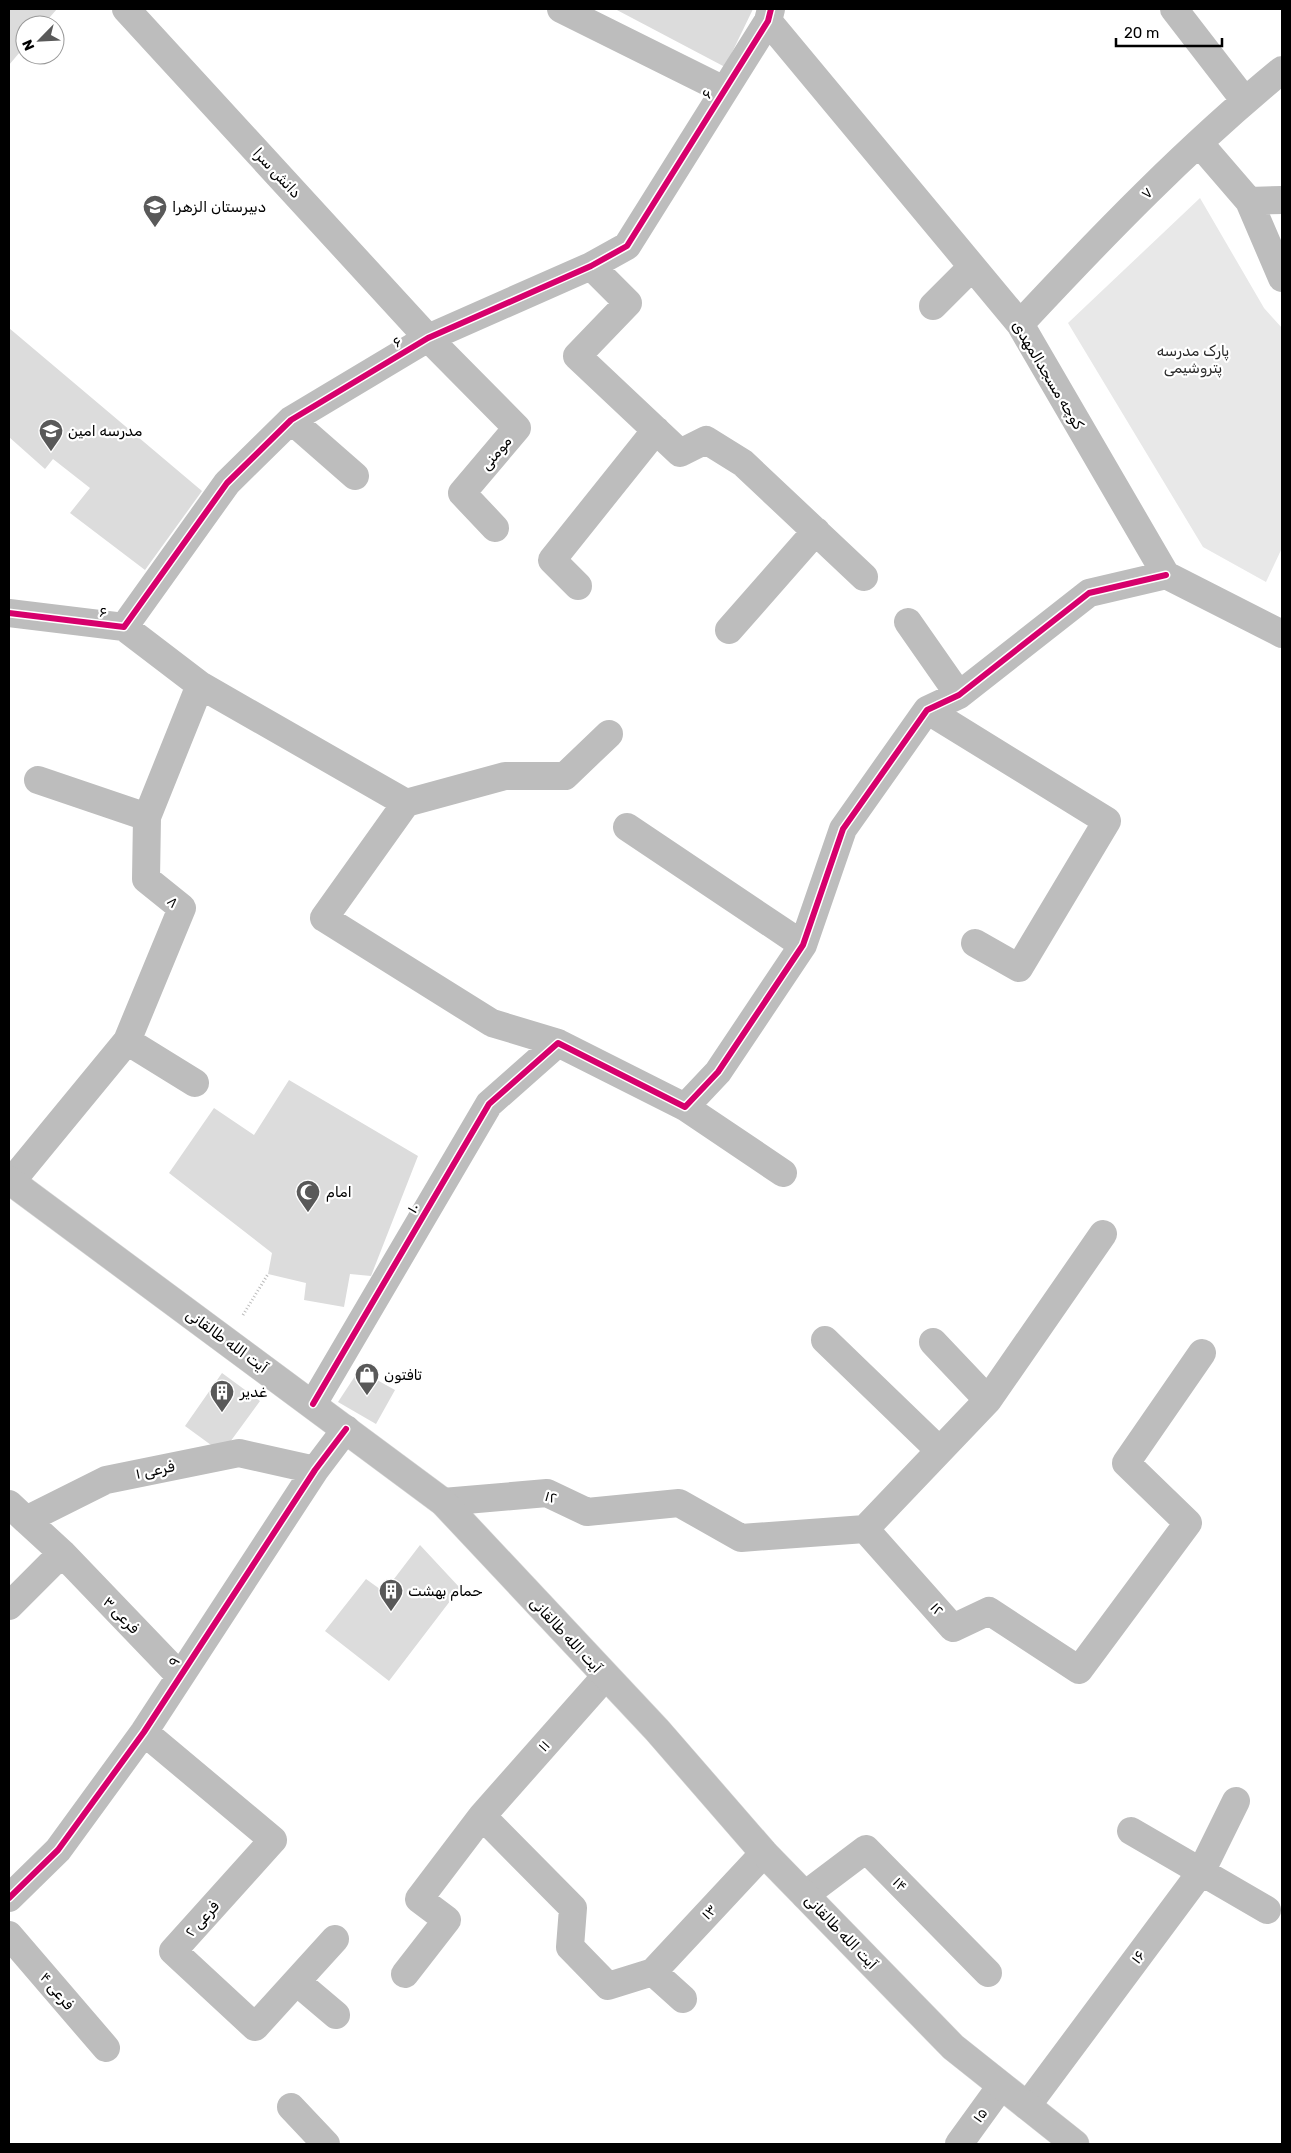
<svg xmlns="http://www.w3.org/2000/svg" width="1291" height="2153" font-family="Rubik,'Noto Sans Arabic',sans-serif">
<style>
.green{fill:#e8e8e8}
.building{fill:#dcdcdc}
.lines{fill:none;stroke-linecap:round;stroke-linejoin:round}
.major-casing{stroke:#dbdbdb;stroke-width:29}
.path{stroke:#b8b8b8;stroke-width:3;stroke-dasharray:1 2.5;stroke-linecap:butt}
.minor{stroke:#bdbdbd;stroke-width:28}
.major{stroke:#bdbdbd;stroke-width:28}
.cycleway-casing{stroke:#fff;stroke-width:9}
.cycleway{stroke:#d6006c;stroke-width:6}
.labels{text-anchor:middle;stroke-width:4.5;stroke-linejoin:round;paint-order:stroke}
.street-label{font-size:15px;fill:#000;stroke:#fff}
.poi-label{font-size:15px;fill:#000;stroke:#fff;text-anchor:start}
.park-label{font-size:15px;fill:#2d2d2d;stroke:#fff}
</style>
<rect width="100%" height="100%" fill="#fff"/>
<!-- green -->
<path class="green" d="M1200 198 1264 308 1282 328V548L1266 582 1203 547 1068 323Z"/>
<!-- building -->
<path class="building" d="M9 9H57L43 25H25V46L9 65Z
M615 9H753L725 67Z
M9 328 202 491 145 570 70 513 90 488 53 459 45 469 9 437Z
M289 1080 418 1156 371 1276 350 1274 344 1307 304 1300 306 1283 268 1274 272 1253 169 1173 214 1108 254 1135Z
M359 1370 395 1390 376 1424 338 1402Z
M222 1373 260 1401 222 1453 185 1426Z
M420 1545 460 1588 389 1681 325 1631 366 1579 384 1592Z"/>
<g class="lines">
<defs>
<path id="major" d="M9 1180 443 1502 657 1730 764 1853 953 2047 1075 2144"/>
</defs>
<!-- major casing -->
<use href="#major" class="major-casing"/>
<!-- path -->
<path class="path" d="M243 1315 268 1274"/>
<!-- minor -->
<path class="minor" d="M126 9 428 338 517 428 462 493 495 528
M561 9 724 90
M1174 9 1245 101
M768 21 1020 324 1166 575 1282 634
M1199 143 1249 201 1282 278
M1249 201 1282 200
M591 266 628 303 577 356 680 453 706 440 743 463 864 577
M933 306 972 267
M1020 324C1103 235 1188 147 1282 70
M291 420 355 476
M578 586 552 560 656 430
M9 613 124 627
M908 622 959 695
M124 627 227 483 291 420 428 338 591 266 627 246 768 21 771 9
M729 630 816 531
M200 685 406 803
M927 710 1107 821 1019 968 975 943
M609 734 565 776H505L406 803 324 918 492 1023 558 1043 685 1107 783 1173
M38 780 147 817
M627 827 803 945
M127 1041 195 1083
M685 1107 718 1072 803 945 843 829 927 710 959 695 1089 593 1166 575
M11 1182 127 1041 182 908 146 879 147 817 200 685 124 627
M825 1340 939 1450
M933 1342 988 1400
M313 1404 489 1104 558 1043
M443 1502 547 1493 587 1512 679 1503 741 1538 865 1529 953 1628 989 1611 1079 1670 1188 1523 1126 1463 1202 1353
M9 1504 26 1520 106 1480 239 1453 315 1470
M865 1529 988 1400 1103 1234
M62 1553 180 1676
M9 1606 62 1553 26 1520
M144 1732 273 1840 173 1951 255 2027 335 1939
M482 1816 573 1908 570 1947 608 1986 653 1972 683 1999
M1131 1831 1267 1910
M805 1895 866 1849 988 1973
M9 1898 58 1850 144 1732 315 1470 346 1429
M9 1935 106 2048
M653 1972 764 1853
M405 1974 447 1920 419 1899 482 1816 605 1677
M297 1982 336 2015
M1027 2106 1201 1872 1236 1801
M291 2107 326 2144
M959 2144 1001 2086"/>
<!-- major -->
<use href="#major" class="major"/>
<defs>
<path id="cycleway" d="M9 613 124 627 227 483 291 420 428 338 591 266 627 246 768 21 771 9
M313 1404 489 1104 558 1043 685 1107 718 1072 803 945 843 829 927 710 959 695 1089 593 1166 575
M9 1898 58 1850 144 1732 315 1470 346 1429"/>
</defs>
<!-- cycleway casing -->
<use href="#cycleway" class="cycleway-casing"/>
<!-- cycleway -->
<use href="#cycleway" class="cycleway"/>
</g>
<!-- icons -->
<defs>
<symbol id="school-pin" viewBox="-11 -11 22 30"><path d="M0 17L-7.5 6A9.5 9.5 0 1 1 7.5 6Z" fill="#595959" stroke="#fff"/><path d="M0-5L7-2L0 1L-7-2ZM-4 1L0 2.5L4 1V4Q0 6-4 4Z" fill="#fff"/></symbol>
<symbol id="mosque-pin" viewBox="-11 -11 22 30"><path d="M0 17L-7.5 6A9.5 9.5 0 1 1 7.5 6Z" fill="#595959" stroke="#fff"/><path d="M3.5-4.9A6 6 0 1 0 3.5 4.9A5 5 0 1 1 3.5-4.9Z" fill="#fff"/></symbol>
<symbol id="shop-pin" viewBox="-11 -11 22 30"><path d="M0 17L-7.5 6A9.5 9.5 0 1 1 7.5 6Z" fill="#595959" stroke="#fff"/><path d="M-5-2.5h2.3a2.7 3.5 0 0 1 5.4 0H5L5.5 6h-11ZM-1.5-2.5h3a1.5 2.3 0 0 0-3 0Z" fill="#fff"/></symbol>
<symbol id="building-pin" viewBox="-11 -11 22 30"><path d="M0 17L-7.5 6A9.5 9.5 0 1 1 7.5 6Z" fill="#595959" stroke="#fff"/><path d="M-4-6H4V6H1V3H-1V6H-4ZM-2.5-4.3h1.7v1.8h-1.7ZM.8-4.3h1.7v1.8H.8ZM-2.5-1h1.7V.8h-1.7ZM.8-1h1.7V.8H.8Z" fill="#fff"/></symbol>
</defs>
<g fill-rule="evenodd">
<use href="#school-pin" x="141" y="193" width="28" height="38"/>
<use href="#school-pin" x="37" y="417" width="28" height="38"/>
<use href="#mosque-pin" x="294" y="1178" width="28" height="38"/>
<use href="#shop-pin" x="353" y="1361" width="28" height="38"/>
<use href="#building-pin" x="208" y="1378" width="28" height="38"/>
<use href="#building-pin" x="377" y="1577" width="28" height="38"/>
</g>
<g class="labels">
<!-- street labels -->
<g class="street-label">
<text transform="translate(707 94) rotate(-58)" y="5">۶</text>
<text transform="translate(277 173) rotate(47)" y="5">دانش سرا</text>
<text transform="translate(1147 193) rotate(-44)" y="5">۷</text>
<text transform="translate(397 342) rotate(-31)" y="5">۶</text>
<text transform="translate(1048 375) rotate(59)" y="5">کوچه مسجدالمهدی</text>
<text transform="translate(496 453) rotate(-50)" y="5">مومنی</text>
<text transform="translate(103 612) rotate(7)" y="5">۶</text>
<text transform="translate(173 902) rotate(44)" y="5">۸</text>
<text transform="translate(413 1208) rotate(-60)" y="5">۱۰</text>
<text transform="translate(227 1341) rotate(36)" y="5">آیت الله طالقانی</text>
<text transform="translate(155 1470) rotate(-12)" y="5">فرعی ۱</text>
<text transform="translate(551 1497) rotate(16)" y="5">۱۲</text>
<text transform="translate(937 1609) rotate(48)" y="5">۱۲</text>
<text transform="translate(121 1615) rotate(46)" y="5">فرعی ۳</text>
<text transform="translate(566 1635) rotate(47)" y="5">آیت الله طالقانی</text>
<text transform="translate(174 1662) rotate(-57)" y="5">۹</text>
<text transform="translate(544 1746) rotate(-48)" y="5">۱۱</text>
<text transform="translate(900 1884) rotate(45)" y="5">۱۴</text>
<text transform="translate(709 1912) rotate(-47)" y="5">۱۳</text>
<text transform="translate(202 1919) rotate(-48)" y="5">فرعی ۲</text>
<text transform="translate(841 1932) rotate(46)" y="5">آیت الله طالقانی</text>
<text transform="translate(1138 1957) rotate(-53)" y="5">۱۶</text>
<text transform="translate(57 1991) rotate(50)" y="5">فرعی ۴</text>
<text transform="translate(980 2115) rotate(-54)" y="5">۱۵</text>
</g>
<!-- poi labels -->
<g class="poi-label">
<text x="172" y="212">دبیرستان الزهرا</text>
<text x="68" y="436">مدرسه امین</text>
<text x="326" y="1197">امام</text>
<text x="384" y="1380">تافتون</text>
<text x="240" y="1397">غدیر</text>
<text x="408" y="1596">حمام بهشت</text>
</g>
<!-- park labels -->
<g class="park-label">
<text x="1193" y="356">پارک مدرسه<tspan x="1193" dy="17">پتروشیمی</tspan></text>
</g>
</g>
<!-- border -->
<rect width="1291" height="2153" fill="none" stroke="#000000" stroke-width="20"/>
<!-- north arrow -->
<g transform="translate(40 40) rotate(246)"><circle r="24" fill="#ffffff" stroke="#999999"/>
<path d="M0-4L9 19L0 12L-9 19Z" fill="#595959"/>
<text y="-8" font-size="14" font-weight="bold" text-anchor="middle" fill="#000000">N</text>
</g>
<!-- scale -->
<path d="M1116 38v8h106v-8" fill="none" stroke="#000000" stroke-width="2.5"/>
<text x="1124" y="38" font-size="15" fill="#000000" stroke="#ffffff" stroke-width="4" paint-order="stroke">20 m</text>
</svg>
